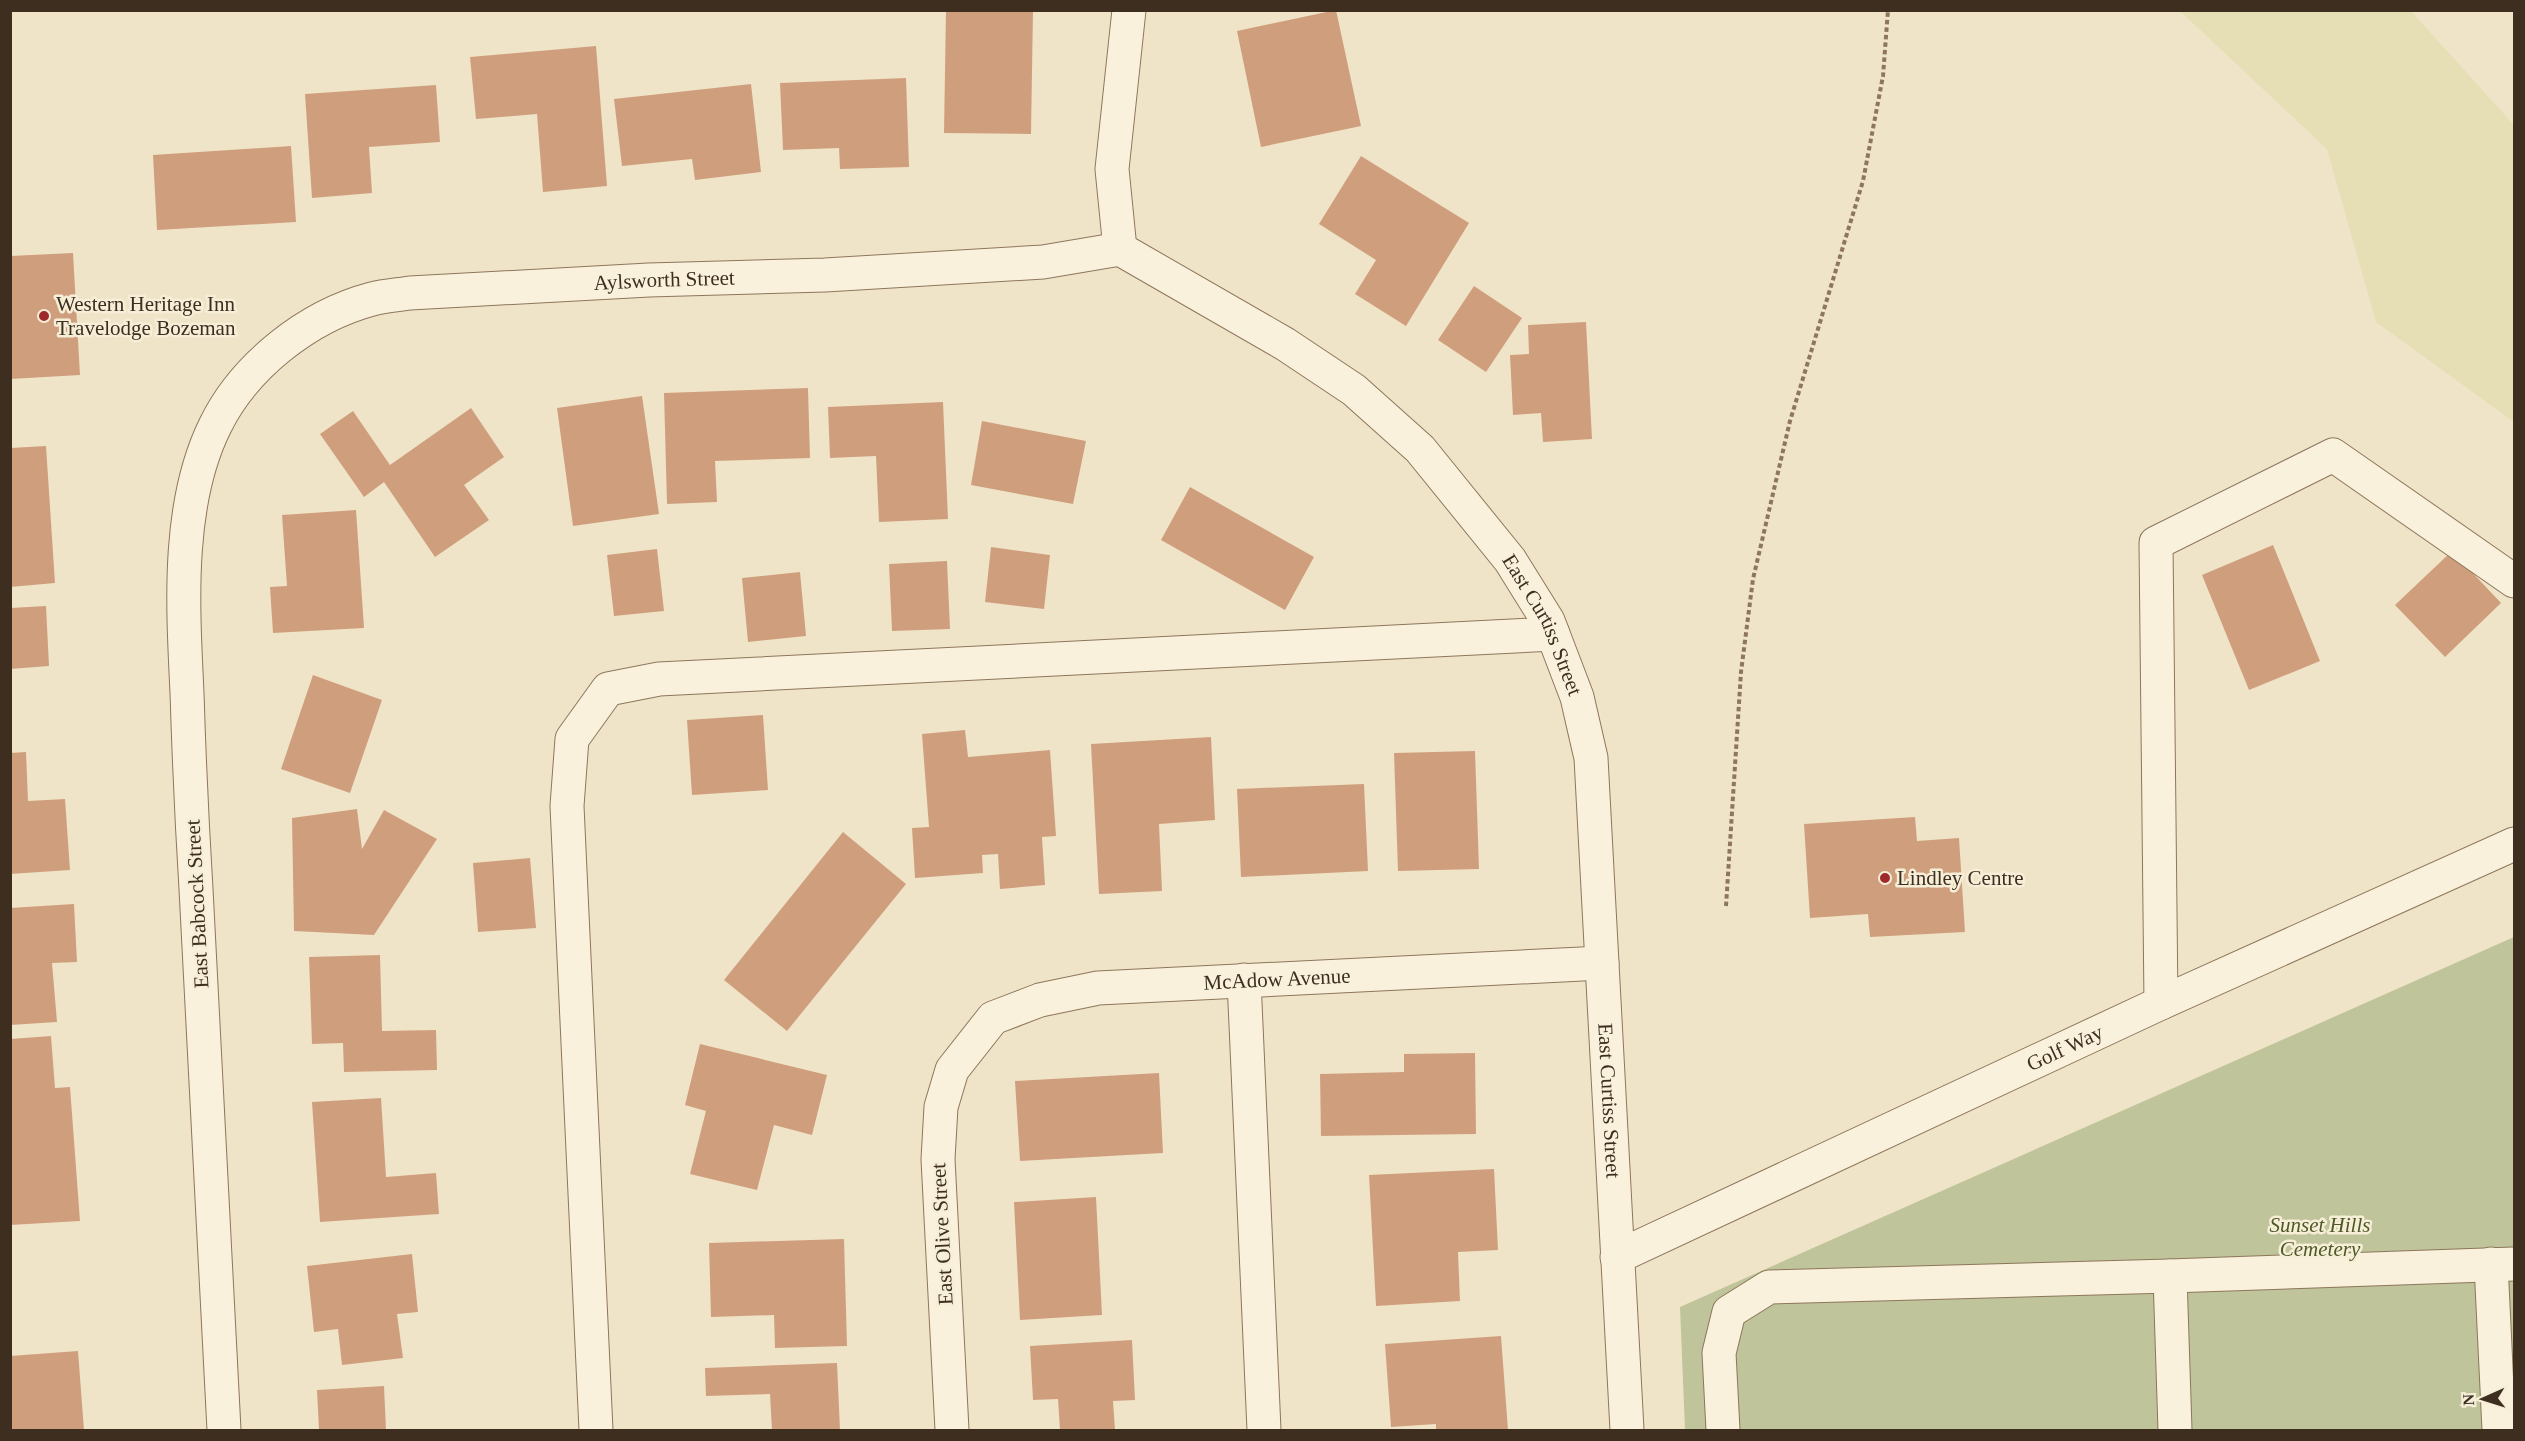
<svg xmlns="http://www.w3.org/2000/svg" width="2525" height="1441" font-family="'Times New Roman',serif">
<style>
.farmland{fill:#e6deb5}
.cemetery{fill:#bfc49a}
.building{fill:#cf9f7d}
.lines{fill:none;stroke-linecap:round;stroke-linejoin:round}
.minor-casing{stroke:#8d765c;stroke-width:35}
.path{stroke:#8d765c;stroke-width:4;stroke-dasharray:4.5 3;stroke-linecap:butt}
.minor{stroke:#faf1dc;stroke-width:33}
.poi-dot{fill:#9e2a2b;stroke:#f7eed8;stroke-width:2}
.labels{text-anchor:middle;stroke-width:5;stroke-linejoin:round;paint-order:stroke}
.street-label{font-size:21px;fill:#3d2e20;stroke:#f7eed8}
.poi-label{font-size:21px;fill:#3d2e20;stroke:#f7eed8;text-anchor:start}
.park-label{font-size:21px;font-style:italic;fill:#4d5a26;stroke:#f7eed8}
</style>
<rect width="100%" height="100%" fill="#f0e4c8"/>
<!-- farmland -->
<path class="farmland" d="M2180 11H2411L2514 125V422L2376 322 2327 149Z"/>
<!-- cemetery -->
<path class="cemetery" d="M2514 937V1430H1685L1680 1307Z"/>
<!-- building -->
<path class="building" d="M946 10H1033L1031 134 944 133Z
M1336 10 1361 126 1261 147 1237 31Z
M596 46 607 186 543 192 537 114 476 119 470 57Z
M906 78 909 167 840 169 839 148 783 150 780 83Z
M751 84 761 172 695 180 692 159 622 166 614 99Z
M436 85 440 142 369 147 372 193 312 198 305 94Z
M291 146 296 222 157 230 153 155Z
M1361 156 1469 223 1406 326 1355 294 1376 260 1319 224Z
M73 253 80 375 10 379V256Z
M1474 286 1522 318 1486 372 1438 340Z
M1586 322 1592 439 1543 442 1541 413 1513 415 1510 355 1529 354 1528 325Z
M808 388 810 458 715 461 717 502 667 504 664 393Z
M642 396 659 514 573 526 557 408Z
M943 402 948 519 879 522 876 456 830 458 828 407Z
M471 408 504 457 464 485 489 520 435 557 384 482 364 497 320 434 353 411 390 465Z
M982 421 1086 441 1073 504 971 485Z
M46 446 55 583 10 587V448Z
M1190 487 1314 557 1285 610 1161 540Z
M356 510 364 628 273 633 270 587 287 586 282 515Z
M2273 545 2320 661 2249 690 2202 575Z
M991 547 1050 555 1044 609 985 602Z
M657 549 664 611 614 616 607 555Z
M2452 551 2501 603 2445 657 2395 605Z
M947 561 950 629 892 631 889 564Z
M800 572 806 636 748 642 742 578Z
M46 606 49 666 10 669V608Z
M313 675 382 700 350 793 281 769Z
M763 715 768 790 692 795 687 720Z
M965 730 968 757 1050 750 1056 836 1042 837 1045 885 1000 889 998 854 982 855 983 873 915 878 912 828 929 827 922 734Z
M1211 737 1215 820 1159 824 1162 891 1099 894 1091 744Z
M1475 751 1479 869 1398 871 1394 753Z
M26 752 28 801 65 799 70 870 10 874V753Z
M1364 784 1368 871 1241 877 1237 789Z
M357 809 362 849 384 810 437 839 374 935 294 931 292 818Z
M1915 817 1917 841 1959 838 1965 932 1870 937 1868 914 1810 918 1804 824Z
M843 832 906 884 787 1031 724 980Z
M530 858 536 928 478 932 473 863Z
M74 904 77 962 52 963 57 1022 10 1025V908Z
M380 955 382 1031 436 1030 437 1070 344 1072 343 1043 312 1044 309 957Z
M51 1036 55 1088 70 1087 80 1221 10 1225V1039Z
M700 1044 827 1075 812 1135 774 1125 757 1190 690 1174 706 1111 685 1105Z
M1475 1053 1476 1134 1321 1136 1320 1074 1404 1072V1054Z
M1159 1073 1163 1153 1020 1161 1015 1081Z
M381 1098 386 1177 436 1173 439 1214 320 1222 312 1102Z
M1494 1169 1498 1250 1458 1252 1460 1301 1376 1306 1369 1175Z
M1096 1197 1102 1315 1020 1320 1014 1202Z
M844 1239 847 1346 775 1348 774 1315 711 1317 709 1243Z
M412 1254 418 1312 397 1314 403 1358 342 1365 338 1329 314 1332 307 1266Z
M1501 1336 1508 1430H1436V1424L1391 1427 1385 1344Z
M1132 1340 1135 1400 1113 1401 1115 1430H1060L1058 1399 1033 1400 1030 1346Z
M78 1351 84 1430H10V1356Z
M837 1363 840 1430H772L770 1394 706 1396 705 1368Z
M384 1386 386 1430H319L317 1390Z"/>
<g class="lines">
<defs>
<g id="minor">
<path id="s1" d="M1129 10 1112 169 1120 249 1285 344 1354 390 1420 449 1510 560 1548 621 1577 697 1591 758 1627 1430"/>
<path d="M1244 980 1264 1430"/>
<path d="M2161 1003 2156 543 2333 455 2514 581"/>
<path id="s2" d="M1617 1257 2161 1003 2514 844"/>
<path d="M2491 1264 2499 1430"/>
<path id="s3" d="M224 1430C215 1250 205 1069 196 889 192 824 189 758 187 693 183 608 176 505 215 426 244 366 308 316 372 299 384 296 397 295 410 293L649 280 825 275 1043 262 1120 249"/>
<path d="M596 1430 567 806 572 739 608 689 659 679 1553 634"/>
<path id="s4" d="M952 1430 938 1159 941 1107 952 1070 993 1018 1040 1000 1098 988 1602 963"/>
<path d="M1723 1430 1719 1353 1729 1312 1769 1287 2170 1276"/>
<path d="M2175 1430 2170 1276 2514 1264"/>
</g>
</defs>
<!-- minor casing -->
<use href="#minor" class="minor-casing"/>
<!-- path -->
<path class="path" d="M1726 906 1741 672 1753 579 1790 421 1863 181 1883 76 1888 10"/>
<!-- minor -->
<use href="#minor" class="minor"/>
</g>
<!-- markers -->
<g class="poi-dot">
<circle cx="44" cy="316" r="6"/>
<circle cx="1885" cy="878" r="6"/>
</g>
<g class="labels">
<!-- street labels -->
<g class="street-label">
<text dy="7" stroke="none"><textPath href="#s3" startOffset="1510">Aylsworth Street</textPath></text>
<text dy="7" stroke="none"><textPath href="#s1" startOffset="818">East Curtiss Street</textPath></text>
<text transform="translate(197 904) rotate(-93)" y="7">East Babcock Street</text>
<text dy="7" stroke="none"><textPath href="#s4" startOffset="717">McAdow Avenue</textPath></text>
<text dy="7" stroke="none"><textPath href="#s2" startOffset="494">Golf Way</textPath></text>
<text dy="7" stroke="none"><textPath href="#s1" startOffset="1304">East Curtiss Street</textPath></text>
<text transform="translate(942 1234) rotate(-93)" y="7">East Olive Street</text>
</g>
<!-- poi labels -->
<g class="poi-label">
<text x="56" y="311">Western Heritage Inn<tspan x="56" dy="24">Travelodge Bozeman</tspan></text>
<text x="1897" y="885">Lindley Centre</text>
</g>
<!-- park labels -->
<g class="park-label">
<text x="2320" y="1232">Sunset Hills<tspan x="2320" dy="24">Cemetery</tspan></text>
</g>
</g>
<!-- border -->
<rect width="2525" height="1441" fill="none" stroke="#3d2e20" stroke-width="24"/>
<!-- north arrow -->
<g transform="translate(2483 1399) rotate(267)" stroke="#f7eed8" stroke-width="4.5" paint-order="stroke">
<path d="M0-4.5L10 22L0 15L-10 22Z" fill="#3d2e20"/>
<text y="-9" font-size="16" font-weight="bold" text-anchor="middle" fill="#3d2e20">N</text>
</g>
</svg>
